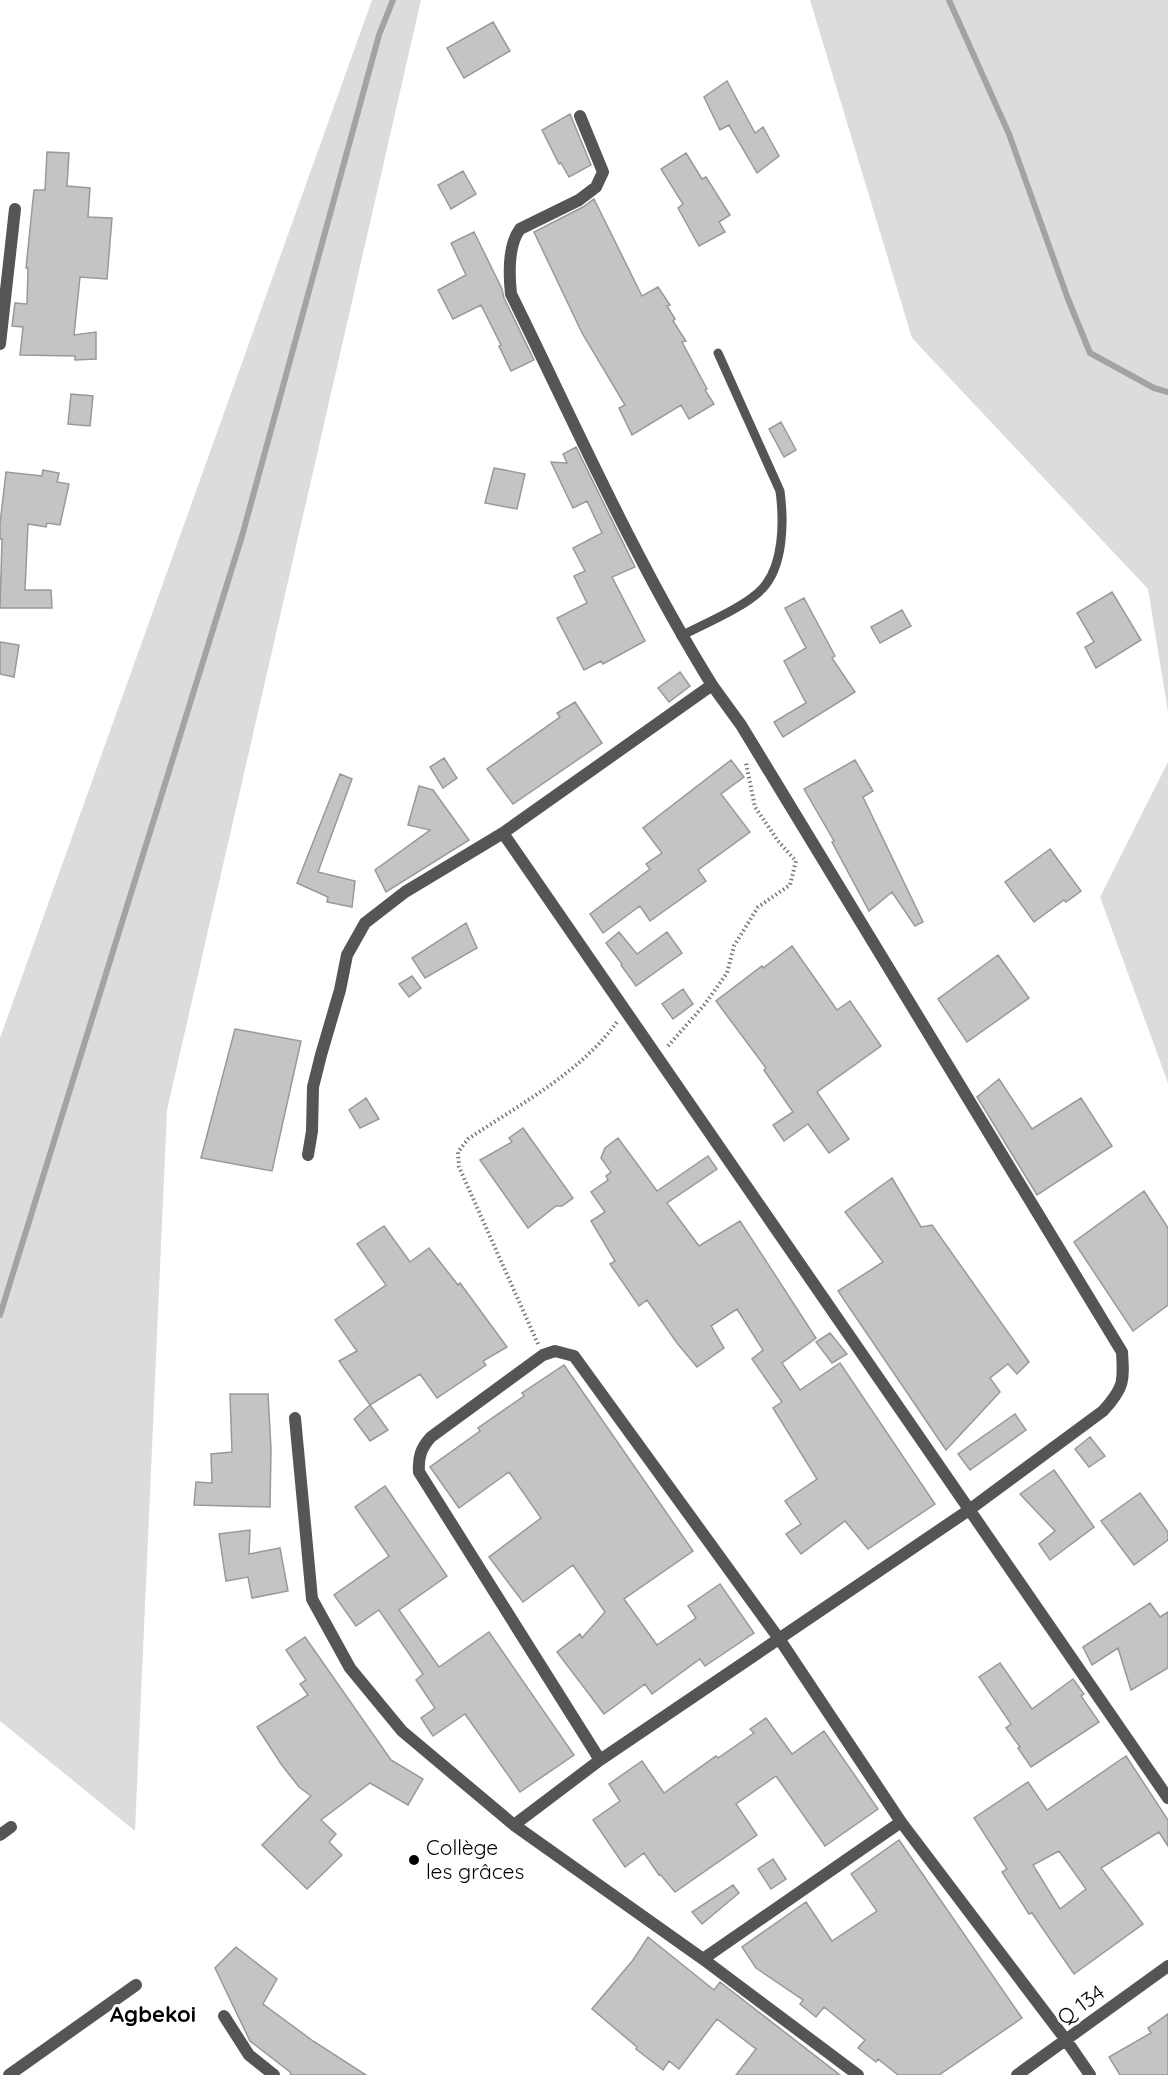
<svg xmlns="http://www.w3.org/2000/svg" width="1168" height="2075" font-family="Quicksand,sans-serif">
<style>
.green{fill:#dcdcdc}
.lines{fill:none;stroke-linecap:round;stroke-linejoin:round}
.stream{stroke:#a3a3a3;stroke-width:6}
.building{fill:#c4c4c4;stroke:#999;stroke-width:1.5;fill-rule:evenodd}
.path{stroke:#777;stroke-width:4;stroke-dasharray:1.5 3;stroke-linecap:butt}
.service{stroke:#555;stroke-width:9}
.minor{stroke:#555;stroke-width:12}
.poi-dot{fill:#000;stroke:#fff;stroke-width:2}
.labels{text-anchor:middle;stroke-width:6;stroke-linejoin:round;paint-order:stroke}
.poi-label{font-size:21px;fill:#000;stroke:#fff;text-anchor:start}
.street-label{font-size:21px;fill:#000;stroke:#fff}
.neighbourhood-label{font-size:22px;font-weight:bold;fill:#000;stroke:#fff}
</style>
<rect width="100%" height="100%" fill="#fff"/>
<!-- green -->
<path class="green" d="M372 0H421L167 1110 135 1831 0 1721V1038Z
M810 0H1168V712L1148 589 912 338Z
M1168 762V1083L1100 897Z"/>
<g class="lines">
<!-- stream -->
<path class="stream" d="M949 0 1009 134 1068 299 1090 353 1154 388 1168 392
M0 1315 242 536 379 35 393 0"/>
</g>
<!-- building -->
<path class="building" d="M493 22 510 51 464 78 447 48Z
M727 81 755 133 763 127 779 156 757 173 729 125 720 130 704 97Z
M570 114 591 165 569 177 561 163 559 164 542 130Z
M47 152 69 153 67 186 90 188 88 217 112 218 107 279 80 277 74 335 96 332V359L75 360V356L20 355 23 327 12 326 15 303 27 304 28 268H26L34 190H45Z
M686 153 702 179 706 177 730 215 719 222 725 232 699 246 678 208 683 204 661 169Z
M463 171 476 194 451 209 438 185Z
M594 199 642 296 658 287 670 305 667 306 675 319 673 321 686 341 682 342 707 389 705 390 714 404 689 419 681 405 632 435 619 408 625 405 582 333 534 232 583 207Z
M474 232 502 289 504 298 534 360 511 371 499 346 501 345 481 305 453 319 438 290 466 275 451 243Z
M71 394 93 396 90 426 68 424Z
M781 422 796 450 784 457 769 429Z
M576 447 635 567 612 577 645 641 603 664 601 661 584 670 557 618 587 603 574 576 585 571 573 548 602 533 587 501 573 508 551 462 567 463 563 454Z
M494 468 525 474 517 509 485 503Z
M43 470 59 473 57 482 69 484 60 525 47 523 46 527 28 524 25 590H51L52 608H0L2 539H0V524L6 472 42 476Z
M1112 592 1141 640 1096 668 1085 647 1094 642 1077 613Z
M804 598 835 656 832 658 855 692 783 737 774 722 806 703 784 661 806 648 785 608Z
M902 610 911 626 880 643 871 627Z
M0 642 19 645 14 677 0 674Z
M680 672 690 686 669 702 658 688Z
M575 702 602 743 513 804 487 769 560 717 557 713Z
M444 758 457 778 443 788 430 767Z
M731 760 744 777 721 794 750 832 698 870 706 881 650 921 640 906 603 933 590 914 650 869 646 864 662 853 643 828Z
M855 760 873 791 863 797 923 922 915 926 892 892 869 911 832 842 834 841 804 789Z
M340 774 352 779 318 872 355 881 352 907 327 902 328 897 297 883Z
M419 786 433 790 469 840 386 892 375 870 430 830 408 825Z
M1050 849 1081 891 1066 902 1064 900 1034 922 1005 882Z
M466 923 477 948 425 978 412 958Z
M619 932 637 954 667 932 682 953 636 986 621 965 622 964 606 943Z
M792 946 837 1010 850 1001 881 1046 817 1092 849 1139 829 1153 808 1124 784 1141 773 1125 793 1112 764 1070 766 1068 716 1001 762 966 763 968Z
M998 955 1029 998 967 1042 938 999Z
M412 976 421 988 409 997 399 984Z
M683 989 693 1004 673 1019 662 1004Z
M235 1029 301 1041 272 1171 201 1158Z
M999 1079 1032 1129 1081 1098 1112 1146 1037 1195 977 1097Z
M366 1098 379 1119 360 1128 349 1110Z
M523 1128 573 1198 562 1206H556L528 1228 480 1160 512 1142 509 1138Z
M618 1138 657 1191 708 1156 717 1169 667 1203 699 1246 740 1221 816 1338 782 1363 800 1390 840 1363 935 1504 868 1549 845 1521 801 1554 786 1534 801 1524 785 1501 817 1479 773 1408 782 1402 752 1359 763 1350 737 1309 711 1326 724 1348 697 1367 677 1343 647 1300 639 1306 610 1264 615 1261 591 1221 605 1212 591 1192 608 1180 606 1176 611 1172 601 1158 605 1148Z
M892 1178 921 1227 932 1225 1029 1362 1017 1374 1008 1364 990 1378 1000 1392 946 1450 838 1291 883 1262 845 1212Z
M1144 1191 1168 1228V1305L1133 1331 1074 1242Z
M384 1226 410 1262 429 1248 458 1285 460 1283 507 1347 483 1361 486 1365 437 1398 420 1374 370 1405 339 1361 357 1351 335 1320 386 1285 357 1244Z
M830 1333 847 1354 832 1363 816 1342Z
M564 1365 693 1551 624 1599 657 1645 696 1618 688 1606 720 1584 754 1633 705 1666 700 1659 652 1694 645 1684 604 1714 557 1652 580 1634 582 1638 605 1612 573 1565 523 1602 489 1557 541 1518 509 1472 459 1508 430 1467 480 1431 478 1428 524 1396 522 1393Z
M230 1394H268L271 1449 270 1507 194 1505 196 1482 212 1483 211 1454 232 1452Z
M370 1405 388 1430 370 1441 354 1419Z
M1015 1414 1026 1430 970 1470 958 1454Z
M1090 1437 1105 1456 1089 1467 1075 1449Z
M1054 1470 1094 1527 1050 1560 1039 1544 1055 1531 1020 1494Z
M385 1486 447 1576 399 1610 439 1667 489 1632 574 1755 520 1792 465 1714 433 1736 421 1718 435 1708 416 1680 423 1674 379 1610 356 1626 334 1595 389 1556 355 1507Z
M1140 1493 1168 1532V1540L1134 1565 1101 1521Z
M250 1530 249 1554 280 1548 288 1591 252 1598 248 1577 226 1581 219 1534Z
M1150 1603 1160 1617 1168 1612V1668L1131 1690 1118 1648 1092 1665 1083 1647Z
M305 1637 391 1760 423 1779 408 1805 370 1783 321 1820 336 1834 329 1842 342 1855 307 1889 262 1845 311 1796 299 1787 281 1764 257 1727 308 1695 300 1684 306 1680 286 1650Z
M1000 1663 1032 1709 1073 1679 1084 1694 1081 1696 1099 1722 1031 1767 1018 1748 1020 1747 1006 1728 1011 1724 979 1677Z
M766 1718 792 1754 824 1731 878 1809 825 1846 776 1776 736 1804 757 1835 675 1892 660 1874 659 1875 644 1853 625 1867 593 1820 620 1801 609 1784 642 1761 664 1793 716 1756 718 1758 754 1733 750 1729Z
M1126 1756 1168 1820V1846L1159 1832 1101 1868 1143 1924 1074 1974 1032 1913 1029 1914 1002 1872 1007 1869 974 1818 1028 1782 1047 1810ZM1059 1851 1086 1889 1060 1909 1033 1865Z
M899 1840 1022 2018 939 2075H898L878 2059 876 2062 858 2048 865 2040 824 2007 816 2017 800 2004 803 2000 756 1968 742 1947 806 1902 832 1941 877 1911 851 1874Z
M773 1859 786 1879 771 1889 758 1869Z
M733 1885 739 1893 702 1924 692 1912Z
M648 1937 714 1990 720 1982 840 2075H736L756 2049 717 2019 679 2069 669 2061 663 2070 636 2049 637 2047 592 2009 633 1960Z
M236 1947 277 1979 263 2004 313 2041 366 2075H291L290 2072 250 2041 215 1968Z
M1168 2014V2075H1120L1109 2057 1151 2033 1148 2028Z"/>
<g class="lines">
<!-- path -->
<path class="path" d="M668 1046 705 1004 727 973 734 946 758 907 790 885 796 861 778 841 755 807 746 763
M538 1344 459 1167 458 1152 468 1139C520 1104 580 1073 617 1022"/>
<!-- service -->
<path class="service" d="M681 636C704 624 745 607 762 589 784 566 784 521 780 491L718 353"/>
<!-- minor -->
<path class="minor" d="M580 116 603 172 596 187 579 200 520 229C508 245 509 275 511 294 576 426 635 561 712 685
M0 344 15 209
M503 833 1168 1798
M308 1155 312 1131 313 1087 321 1055 340 990 347 955 365 923 405 892 503 833 712 685 741 725 1122 1352C1124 1382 1124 1388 1103 1411L969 1510 600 1760 514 1825
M295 1418 312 1599 350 1668 402 1731 514 1825 703 1959 858 2075
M600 1760 419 1472C418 1457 421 1448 431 1437L543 1355 555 1351 574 1356 780 1640 901 1822 1066 2040 1090 2075
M0 1835 11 1827
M703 1959 901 1822
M224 2016 249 2055 274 2075
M9 2075 136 1985
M1017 2075 1168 1966"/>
</g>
<!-- markers -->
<circle class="poi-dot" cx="414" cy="1860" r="6"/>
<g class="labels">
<!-- poi labels -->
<g class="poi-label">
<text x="426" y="1855">Collège<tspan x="426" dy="24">les grâces</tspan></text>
</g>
<!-- street labels -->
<g class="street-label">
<text transform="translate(1081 2005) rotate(-36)" y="7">Q 134</text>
</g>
<!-- neighbourhood labels -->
<g class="neighbourhood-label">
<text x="153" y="2022">Agbekoi</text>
</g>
</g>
</svg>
